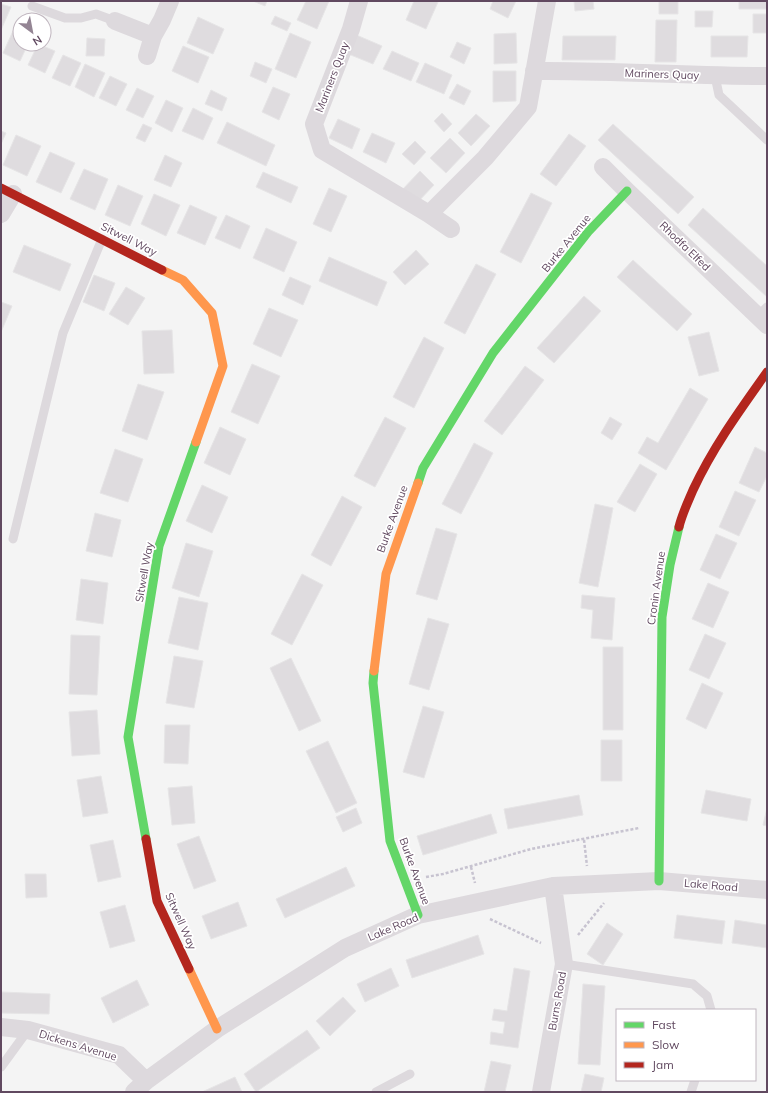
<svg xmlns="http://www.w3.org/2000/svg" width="768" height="1093" font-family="Mulish,sans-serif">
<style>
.building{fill:#dfdcdf;stroke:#e6e5e6}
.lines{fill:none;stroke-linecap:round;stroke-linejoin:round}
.path{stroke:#c7c3d0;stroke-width:2.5;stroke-dasharray:3 2;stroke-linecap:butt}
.lane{stroke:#ddd9dd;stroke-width:9}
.street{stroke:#ddd9dd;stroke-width:18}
.fast{stroke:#63d668;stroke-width:9}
.slow{stroke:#ff974d;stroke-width:9}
.jam{stroke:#b3261e;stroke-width:9}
.labels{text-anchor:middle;stroke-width:3.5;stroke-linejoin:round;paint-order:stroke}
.street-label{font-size:11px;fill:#614960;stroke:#fff}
</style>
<rect width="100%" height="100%" fill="#f4f4f4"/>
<!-- building -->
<path class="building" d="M253 1H267L265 6Z
M306 1H329L317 29 297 20Z
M414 1H435L438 2 426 29 406 20Z
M493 1H516L508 18 490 9Z
M574 1H593L594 9 575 11Z
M659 1H678V14H659Z
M739 1H767V9H739Z
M1 4 11 7 1 30Z
M695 11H713L712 27H695Z
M753 14H767V33H753Z
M275 16 291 23 287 31 271 24Z
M198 17 224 29 213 54 187 43Z
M656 20H677L676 62H655Z
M13 31 20 34V44H28L20 61 3 53Z
M290 33 311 42 296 78 275 69Z
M516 33 517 63 494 64V34Z
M354 34 382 46 373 64 346 53Z
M563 36H616L615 60H562Z
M711 36H748L747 57H711Z
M87 38 105 39 104 56H86Z
M457 42 471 48 464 64 450 57Z
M38 44 55 51 45 73 28 65Z
M183 46 209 57 198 83 172 71Z
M392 51 419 63 411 81 383 69Z
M63 55 81 63 70 86 52 78Z
M255 62 272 69 266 83 250 76Z
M425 63 452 75 444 94 416 82Z
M85 64 105 73 94 97 75 87Z
M493 71H516V101L493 102Z
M110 76 127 84 116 106 99 98Z
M457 84 471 91 464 105 449 98Z
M273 87 290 94 279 120 262 112Z
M137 88 154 96 143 118 126 110Z
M211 90 227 98 222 111 205 104Z
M166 100 183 108 172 132 155 123Z
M193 108 213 118 203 140 182 131Z
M442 113 452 124 444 132 434 121Z
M476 114 490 126 471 146 458 133Z
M338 119 360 129 352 149 329 138Z
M227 122 275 145 266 166 217 143Z
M143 124 152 128 145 142 136 138Z
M613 124 694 197 678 214 598 140Z
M1 131 6 133 1 144Z
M372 133 395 143 386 163 363 152Z
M569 134 586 146 556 186 540 174Z
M16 135 41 146 27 176 3 165Z
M450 138 465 153 446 173 430 158Z
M415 141 426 152 414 165 402 154Z
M50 152 75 163 61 193 36 182Z
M165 155 182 163 171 187 154 180Z
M84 169 108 179 95 210 70 199Z
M420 171 434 185 415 205 401 191Z
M263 172 298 187 291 203 256 187Z
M118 185 143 196 130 226 105 215Z
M329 188 347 196 331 232 313 224Z
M531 193 552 203 521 263 500 252Z
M154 194 180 205 166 236 141 224Z
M190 205 217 217 205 245 177 233Z
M703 208 767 266V297L688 225Z
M226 215 250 226 240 249 215 238Z
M266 228 297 242 284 272 253 258Z
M24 245 71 264 60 291 13 272Z
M416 250 429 264 405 285 393 272Z
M329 257 387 282 377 306 319 281Z
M633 260 692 314 677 331 617 277Z
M476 264 496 274 465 334 444 323Z
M94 275 115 283 104 311 83 302Z
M290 277 311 286 303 305 282 295Z
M126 287 145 298 128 325 109 314Z
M584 296 601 311 554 363 537 348Z
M1 302 12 306 1 332Z
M269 308 298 320 281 357 253 344Z
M172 330 174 373 144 374 142 331Z
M709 332 719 371 699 376 688 337Z
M424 337 444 348 414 408 393 397Z
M252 364 280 376 258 424 231 412Z
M525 366 544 380 502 435 484 421Z
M138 384 164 392 147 440 122 431Z
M690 388 708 399 666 470 638 453 647 437 658 443Z
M385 417 406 428 375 487 354 476Z
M610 417 622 424 612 440 601 433Z
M220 427 246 439 230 475 204 463Z
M474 443 493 453 461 514 442 504Z
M755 447 767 453V476L759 492 739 483Z
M115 449 143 459 128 502 100 493Z
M640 464 657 474 635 512 617 502Z
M202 485 228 497 212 533 186 521Z
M735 491 756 500 739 536 719 527Z
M342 496 362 507 331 566 311 555Z
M595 504 613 508 598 587 579 583Z
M95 513 121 520 112 557 86 551Z
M436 528 457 534 437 600 416 594Z
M716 534 737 543 720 579 700 570Z
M186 543 213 551 199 597 172 588Z
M302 574 323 585 292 645 271 634Z
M81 579 108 583 103 624 76 620Z
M708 583 729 592 713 628 692 619Z
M582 595 615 598 612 640 591 638 593 610 581 608Z
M179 597 208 603 198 650 168 643Z
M428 618 449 624 429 690 409 684Z
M705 634 726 643 709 679 689 670Z
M71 635 100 636 97 695 69 694Z
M603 647H623V730H603Z
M174 656 203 661 194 708 166 703Z
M291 658 321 721 299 731 270 668Z
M702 683 723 693 706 729 686 719Z
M423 706 444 712 424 778 403 772Z
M97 710 100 754 72 756 69 712Z
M165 725H190L188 764 164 763Z
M601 740H622V781H601Z
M328 741 357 803 336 813 306 751Z
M101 776 108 813 83 817 77 780Z
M192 786 195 823 172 825 168 788Z
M706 790 751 799 747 821 701 813Z
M579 795 583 815 508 829 504 809Z
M356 808 362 823 343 832 336 817Z
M767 808V826L763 825Z
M491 814 497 833 423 855 417 836Z
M199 836 216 881 194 889 177 844Z
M113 840 121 877 98 882 90 845Z
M346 867 355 886 285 918 276 899Z
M25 874H46L47 897 26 898Z
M238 902 247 926 211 939 202 916Z
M125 905 135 941 110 948 100 912Z
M677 915 725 921 722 944 674 938Z
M735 920 767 925V948L732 943Z
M607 923 623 934 603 965 587 954Z
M478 935 484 954 412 978 406 960Z
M391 968 399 986 365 1002 357 984Z
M514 968 530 971 518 1048 490 1044 491 1032 503 1034 505 1022 492 1020 494 1009 507 1011Z
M137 980 149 1005 113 1023 101 998Z
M583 984 605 986 600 1065 578 1064Z
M1 992 50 994 49 1014 1 1013Z
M343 997 356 1011 330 1036 316 1021Z
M307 1030 320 1048 256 1092 244 1074Z
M491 1061 511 1065 505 1092H484Z
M585 1074 604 1078 601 1092H581Z
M235 1077 242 1092H202Z"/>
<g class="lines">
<!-- path -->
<path class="path" d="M584 840 587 866
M471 867 475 883
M426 877 443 874 531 849 639 828
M490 919 541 943
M578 935 604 903"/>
<!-- lane -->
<path class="lane" d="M32 6 65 18H81L96 14 115 21
M715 76 719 95 767 140
M758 316 767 307
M13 539 63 333 102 239
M564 964 693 984 707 996 711 1010
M1 1067 28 1030
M376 1092 410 1074
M691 1092 695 1080"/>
<!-- street -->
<path class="street" d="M359 1 351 29 314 124 322 150 429 214 451 229
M115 21 153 36
M147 56 153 36 162 20 170 1
M534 71C612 70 689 76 767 76
M603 167 627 191 767 325
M1 214 13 194
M429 214 485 158 528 107 547 1
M1 1027 28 1030 119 1055 146 1081
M134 1092 146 1081 217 1029 345 948 418 915 553 886 659 881 767 890
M541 1092 564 964 553 886"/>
<!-- fast -->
<path class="fast" d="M418 483 423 468 493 353 588 232 627 191
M374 671 373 683 390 841 418 915
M146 839 128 737 159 546 196 442
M659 881 662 617 670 565 679 527"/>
<!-- slow -->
<path class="slow" d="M162 270 183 280 212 313 223 366 196 442
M374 671 386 574 418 483
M189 969 217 1029"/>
<!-- jam -->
<path class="jam" d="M1 188 162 270
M679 527C682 514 688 502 693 490 713 447 740 410 767 372
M146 839 157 901 189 969"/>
</g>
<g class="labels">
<!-- street labels -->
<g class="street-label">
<text transform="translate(662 74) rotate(2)" y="4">Mariners Quay</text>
<text transform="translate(332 77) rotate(-69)" y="4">Mariners Quay</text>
<text transform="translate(129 239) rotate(27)" y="4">Sitwell Way</text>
<text transform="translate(566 243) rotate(-51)" y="4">Burke Avenue</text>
<text transform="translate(685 246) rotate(44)" y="4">Rhodfa Elfed</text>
<text transform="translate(392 519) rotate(-70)" y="4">Burke Avenue</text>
<text transform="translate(144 572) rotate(-80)" y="4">Sitwell Way</text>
<text transform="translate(656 588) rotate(-82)" y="4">Cronin Avenue</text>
<text transform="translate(415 871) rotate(70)" y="4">Burke Avenue</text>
<text transform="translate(711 885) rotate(5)" y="4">Lake Road</text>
<text transform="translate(181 921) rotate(66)" y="4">Sitwell Way</text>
<text transform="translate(393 927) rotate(-23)" y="4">Lake Road</text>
<text transform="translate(557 1001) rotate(-80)" y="4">Burns Road</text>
<text transform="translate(78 1045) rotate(17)" y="4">Dickens Avenue</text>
</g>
</g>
<!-- border -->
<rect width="768" height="1093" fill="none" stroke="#614960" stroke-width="4"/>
<!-- legend -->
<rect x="616" y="1009" width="140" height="72" fill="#ffffff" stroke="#c0b6bf"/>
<rect x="624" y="1022" width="20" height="6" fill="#63d668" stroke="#c0b6bf"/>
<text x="652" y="1029" font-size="12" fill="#614960">Fast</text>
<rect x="624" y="1042" width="20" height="6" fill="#ff974d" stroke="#c0b6bf"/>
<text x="652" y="1049" font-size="12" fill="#614960">Slow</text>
<rect x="624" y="1062" width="20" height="6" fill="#b3261e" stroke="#c0b6bf"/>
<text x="652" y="1069" font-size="12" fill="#614960">Jam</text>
<!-- north arrow -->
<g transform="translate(32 32) rotate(148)"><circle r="19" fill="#ffffff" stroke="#c0b6bf"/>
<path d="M0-3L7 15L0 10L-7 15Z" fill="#948594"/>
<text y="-6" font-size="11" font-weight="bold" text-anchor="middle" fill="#614960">N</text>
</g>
</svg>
